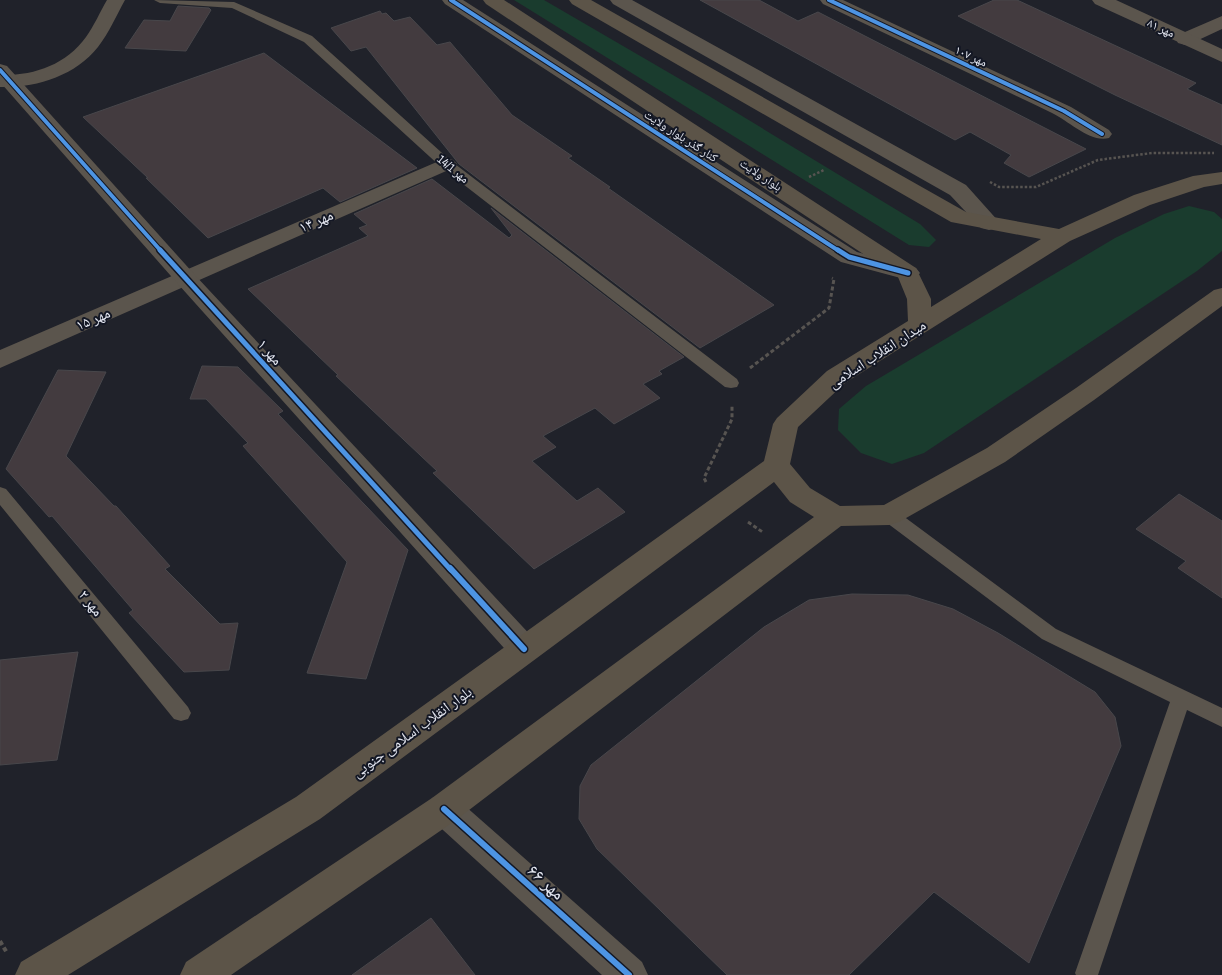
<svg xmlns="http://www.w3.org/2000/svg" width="1222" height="975" font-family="'Archivo Narrow','Noto Naskh Arabic',sans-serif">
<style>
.green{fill:#1a3c2e}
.building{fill:#433b3f;stroke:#48474b}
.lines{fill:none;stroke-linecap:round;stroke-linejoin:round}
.path-far2{stroke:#575451;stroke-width:2.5;stroke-dasharray:2.5 2;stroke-linecap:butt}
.path-far1{stroke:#575451;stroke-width:3;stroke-dasharray:4 2.5;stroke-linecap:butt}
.path{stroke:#575451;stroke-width:4;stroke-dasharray:4.5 3;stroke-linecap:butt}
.service{fill:#5b554d;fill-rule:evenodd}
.minor{fill:#5b554d;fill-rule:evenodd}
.tertiary{fill:#5b554d;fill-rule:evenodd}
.secondary{fill:#5c5448;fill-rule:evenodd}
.cycleway-far2-casing{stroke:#131724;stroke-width:6}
.cycleway-far1-casing{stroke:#131724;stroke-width:8}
.cycleway-casing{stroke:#131724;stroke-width:9}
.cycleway-far2{stroke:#4d94e3;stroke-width:4}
.cycleway-far1{stroke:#4d94e3;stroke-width:5}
.cycleway{stroke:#4d94e3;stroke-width:6}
.labels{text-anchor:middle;stroke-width:4;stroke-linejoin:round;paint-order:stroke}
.far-street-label{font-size:12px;fill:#e5e8f2;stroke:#131724}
.street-label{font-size:15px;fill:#e5e8f2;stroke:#131724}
.near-street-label{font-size:18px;fill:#e5e8f2;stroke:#131724}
</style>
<rect width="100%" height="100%" fill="#20222a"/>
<!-- green -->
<path class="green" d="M514 0H544L709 96 920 224 936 240 929 247 909 245Z
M1189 206 1214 212 1222 219V251L1197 271 924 453 892 464 861 453 838 430 839 409 866 386 1115 238 1164 214Z"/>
<!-- building -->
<path class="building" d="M700 0H759L798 21 818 12 1086 149 1029 177 1004 163 1011 155 970 132 955 140Z
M994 0H1017L1196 83 1187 89 1222 105V145L1115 95 958 16Z
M178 6 209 8 211 10 186 51 125 48 144 20 170 21Z
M380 11 382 14 386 13 394 21 410 17 437 45 450 42 512 115 572 156 568 158 610 187 608 188 774 305 700 348 459 164 366 47 351 51 331 28Z
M264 53 417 168 340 202 323 188 208 238 146 178H148L83 117Z
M432 179 509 238 512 235 491 208 684 357 659 371 662 374 643 384 660 398 614 424 595 408 543 436 556 447 532 461 577 501 598 488 625 512 534 569 433 473 437 471 336 376 338 375 248 289 368 236 359 228 367 225 354 214Z
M202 366 238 367 283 411 278 414 408 550 366 679 307 673 347 562 243 446 248 443 206 399H190Z
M58 370 106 372 66 456 114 506H116L170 566 165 569 220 624 238 623 229 670 184 672 129 613 133 610 52 516 49 517 6 469Z
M1179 494 1222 521V598L1178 568 1186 561 1136 529Z
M852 594 908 595 953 609 998 633 1095 692 1115 717 1121 746 1029 963 934 892 849 975H727L597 849 579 819 580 786 591 765 764 627 809 600Z
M78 652 57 760 0 765V660Z
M431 918 475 975H352Z"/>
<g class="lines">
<!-- path-far2 -->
<path class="path-far2" d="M809 177 824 170
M990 182 999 187H1036L1098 160 1152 153H1214"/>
<!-- path-far1 -->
<path class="path-far1" d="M750 368 829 308 834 279 832 278
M706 482 704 478 732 419V406
M748 522 764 533"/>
<!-- path -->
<path class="path" d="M0 941 7 953"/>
<!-- service -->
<path class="service" d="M154 0 234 2 312 36 451 161 737 379 739 383 737 387 731 388 725 387 441 167 304 42 232 8 160 3Z
M0 487 6 489 188 707 191 713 188 719 181 721 174 719 0 505Z
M889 508 895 510 1056 629 1222 708V727L1187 710 1098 975H1076L1075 973 1170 702 1042 639 883 520 880 515 883 510Z"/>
<!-- minor -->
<path class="minor" d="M107 0H125C116 16 109 33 98 47 75 76 36 88 0 87V75C33 76 66 65 86 37 94 26 100 12 107 0Z
M442 0H463L857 252 916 268 920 273 916 278 908 280 841 262 445 4Z
M610 0H632L966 185 1000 223 997 228 989 230 981 228 950 195 613 4Z
M820 0H843L1071 107 1109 130 1112 134 1109 138C1090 143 1069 121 1052 113 975 76 899 40 823 4Z
M1222 16V29L1192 43 1185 45 1178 43 1176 39 1178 35Z
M446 158 453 160 457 164 453 168 0 368V350Z
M444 794 456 798 642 962 648 975H602L432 820 427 809 432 798Z"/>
<!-- tertiary -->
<path class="tertiary" d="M1092 0H1116L1222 49V62L1095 4Z
M0 64 7 66 194 274 535 640 539 649 535 658 524 661 513 658 178 284 0 82Z"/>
<!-- secondary -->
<path class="secondary" d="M483 0H504L916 268 931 299V307L1041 239 951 222 572 4 569 0H591L966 212 1059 229 1134 195 1193 176 1222 172V184L1204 187 1150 205 1070 241 845 383 798 427 790 464 810 488 840 506 884 505 987 448 1076 388 1214 290 1222 288V306L1094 400 1005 462 899 522 889 525 841 526 456 820 231 975H180L186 962 432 798 814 517 790 502 774 482 320 819 68 975H15L21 962 296 797 764 461 773 424 777 418 827 371 908 321 907 299 898 277 486 4Z"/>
<defs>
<path id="cycleway-far2" d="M451 0 839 251
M829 0 1064 111 1102 134
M0 70 161 251"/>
<path id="cycleway-far1" d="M160 250 451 570
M838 250 849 257 908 273"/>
<path id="cycleway" d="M450 568 524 649
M444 809 629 975"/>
</defs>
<!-- cycleway-far2 casing -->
<use href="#cycleway-far2" class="cycleway-far2-casing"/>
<!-- cycleway-far1 casing -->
<use href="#cycleway-far1" class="cycleway-far1-casing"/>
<!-- cycleway casing -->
<use href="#cycleway" class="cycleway-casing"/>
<!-- cycleway-far2 -->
<use href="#cycleway-far2" class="cycleway-far2"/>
<!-- cycleway-far1 -->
<use href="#cycleway-far1" class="cycleway-far1"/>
<!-- cycleway -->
<use href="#cycleway" class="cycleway"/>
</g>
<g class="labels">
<!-- far-street labels -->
<g class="far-street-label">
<text transform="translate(1161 28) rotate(25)" y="4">مهر ۸۱</text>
<text transform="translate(971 56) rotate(25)" y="4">مهر ۱۰۷</text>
<text transform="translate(681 136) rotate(33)" y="4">کنار گذر بلوار ولایت</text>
<text transform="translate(453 169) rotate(39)" y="4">مهر 14/1</text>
<text transform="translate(761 175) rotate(34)" y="4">بلوار ولایت</text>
</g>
<!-- street labels -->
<g class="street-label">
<text transform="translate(316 221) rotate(-24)" y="5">مهر ۱۴</text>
<text transform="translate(93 319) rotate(-24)" y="5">مهر ۱۵</text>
<text transform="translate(270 352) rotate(48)" y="5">مهر ۱</text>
<text transform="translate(877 354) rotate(-33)" y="5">میدان انقلاب اسلامی</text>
<text transform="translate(91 603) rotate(51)" y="5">مهر ۲</text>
<text transform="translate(412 732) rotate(-36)" y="5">بلوار انقلاب اسلامی جنوبی</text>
</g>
<!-- near-street labels -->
<g class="near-street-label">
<text transform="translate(546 882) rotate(42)" y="6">مهر ۶۶</text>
</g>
</g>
</svg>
